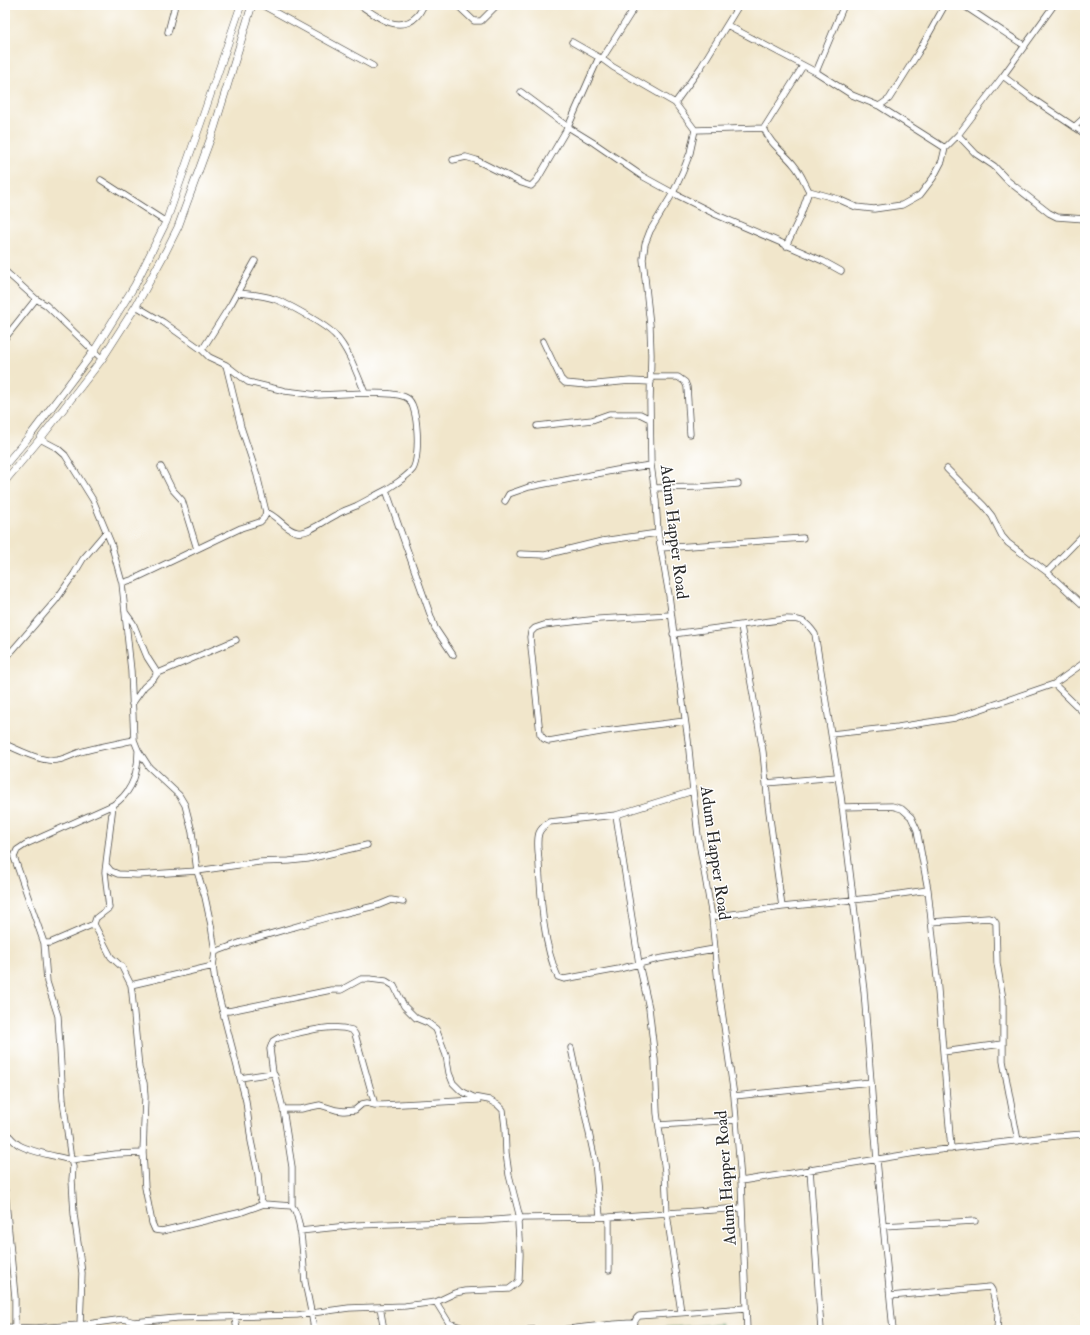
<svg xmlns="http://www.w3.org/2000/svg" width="1090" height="1335" font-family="'IM FELL Double Pica',serif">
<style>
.grass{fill:#81d495;stroke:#568060}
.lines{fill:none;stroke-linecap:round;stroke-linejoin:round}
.minor-casing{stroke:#494743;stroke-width:7}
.tertiary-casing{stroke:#494743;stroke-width:8}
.minor{stroke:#fff;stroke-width:5.5}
.tertiary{stroke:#fff;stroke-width:7}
.labels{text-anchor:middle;stroke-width:3;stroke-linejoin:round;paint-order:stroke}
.street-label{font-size:17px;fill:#2b2b2b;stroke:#fff}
</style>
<rect width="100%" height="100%" fill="#fff"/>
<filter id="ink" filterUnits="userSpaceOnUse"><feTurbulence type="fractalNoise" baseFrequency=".025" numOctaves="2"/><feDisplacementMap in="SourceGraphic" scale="8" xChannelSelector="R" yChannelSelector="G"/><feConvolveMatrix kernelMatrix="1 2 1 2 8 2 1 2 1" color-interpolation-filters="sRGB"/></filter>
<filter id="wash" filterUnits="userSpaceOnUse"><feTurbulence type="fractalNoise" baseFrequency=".012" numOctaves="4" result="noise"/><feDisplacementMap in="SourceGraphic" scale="16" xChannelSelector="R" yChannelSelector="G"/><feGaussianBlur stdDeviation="0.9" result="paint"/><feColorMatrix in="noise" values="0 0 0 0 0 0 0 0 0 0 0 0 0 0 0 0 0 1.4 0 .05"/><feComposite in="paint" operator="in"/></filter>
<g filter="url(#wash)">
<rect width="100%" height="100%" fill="#f1e6cb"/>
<!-- grass -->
<path class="grass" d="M721 1324V1330H651V1328Z"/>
</g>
<g filter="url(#ink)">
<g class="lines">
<defs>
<path id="minor" d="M55 5H63
M262 5 373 66
M360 5C376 16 399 35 417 16 420 13 422 8 424 5
M457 5 474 21H481L497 5
M636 5 602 59 613 67 675 103 695 130 690 153 683 171 673 193 650 231 645 244 643 259 650 325 651 355 650 403 651 465 656 501 658 533 669 595 678 667 688 740 693 791 698 836 712 917 718 983 734 1096 741 1181 747 1330
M963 5 1025 46
M1054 5 1003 76 1033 99 1085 134
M727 25 816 72 852 95 879 106 889 99 918 53 945 5
M168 32 175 5
M572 42 600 58
M816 72 844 5
M521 92 568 127 594 143 642 176 673 193 717 215 823 261 841 271
M675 103 701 67 739 5
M879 106 945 148 958 135 1003 76
M1074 127 1085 117
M764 128C771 146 783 151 794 165 801 173 804 182 809 191
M695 130 764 128 803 66
M958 135 976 154 994 166 1008 181 1049 213 1057 217 1085 219
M453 160 466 157 476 160 522 183 531 186 537 180 568 127 599 57
M101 180 166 222
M786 246 800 217 809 191 838 199 856 207 874 209 902 205 920 195 933 178 942 161 945 148
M5 271 36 299 46 305 102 359
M237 293 255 261
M136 306 163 322 202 350 209 357 226 365 248 382 285 391 318 395 365 393
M5 338 36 299
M543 341 561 379 565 383 587 385 630 381 651 382
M202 350 231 304 237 293C250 294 262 295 274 299 287 303 326 325 335 335 349 350 357 374 365 393 376 394 397 392 407 398 419 405 420 458 413 469 406 478 395 484 386 490L435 628 453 655
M651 377H678L685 382 687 387 690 434
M537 426 592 420 609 414H640L650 419
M40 439 57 448 65 455 93 500 111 543 122 583 131 671 134 740 138 750 149 767 179 795 185 805 192 832 197 871 205 897 211 925 215 952 213 966 215 982 246 1101 251 1141 258 1174 260 1196 261 1200 264 1204 292 1206C303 1219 303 1264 305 1282 308 1298 312 1313 314 1330
M161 467 172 489 182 500 197 549
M947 469 984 506 992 516 1002 536 1008 543 1047 572 1085 607
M654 488 700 487 738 484
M505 501 509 494 529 487 617 470 651 465
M266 512C278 516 285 530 297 532 307 535 327 519 336 515 342 511 349 509 356 506 366 501 376 495 386 490
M661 548 803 538
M520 554 545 555 602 541 658 533
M1047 572 1085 533
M122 583 134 579 241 528 260 522 264 518 266 512 257 475 241 427 226 365
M125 612 133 623 147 657 156 671V675L154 678 144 687 132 704
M671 615 599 619 544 625 535 628 531 632 530 637 540 734 544 739 549 741 606 731 685 721
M741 626 763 752 768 804 782 907
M673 634 786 619C802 619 806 621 815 634L841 796 864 991 877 1160 893 1330
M5 659 56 600 74 574 83 559 106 532
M156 674 236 640
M1054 684 1085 714
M831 734 898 727 955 718 1054 684 1085 662
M5 744C16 749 36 759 48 760 60 762 69 756 80 752 98 747 116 744 134 740
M138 752C138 773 132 793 113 805L105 872 109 908 96 918 94 924 111 957 122 967 131 985 132 993 139 1068 144 1083 145 1097 143 1153 145 1187 152 1223 155 1230 162 1231 242 1212 264 1204
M766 783 837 777
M693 791 616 815 549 822C545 825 541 828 539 833 536 842 539 855 539 864 541 899 543 945 558 977L564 979 619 969 658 959 714 949
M842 807 892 806 902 809 911 817 917 830 928 890 937 978 951 1149
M616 815 639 964 649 1008 655 1060 657 1113 665 1171 667 1214 681 1312
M106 865 111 871 118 874 137 875 197 871 259 862 289 861 308 859 367 845
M712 917 782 907 872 898 928 890
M931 922 988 918 993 919 996 923 997 963 1003 999V1061L1018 1141
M94 924 50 943H44L14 857 17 850 26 844 113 805
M215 952 242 942 329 917 379 905 391 900 403 902
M131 985 213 966
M571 1048 595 1161 600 1217
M943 1052 1002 1044
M273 1073 270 1049 273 1041 278 1038C301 1033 329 1023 352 1030L355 1034 375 1105
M240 1078 273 1073 275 1076 283 1109 292 1167V1206
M734 1096 871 1082
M283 1109H301L320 1105 336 1110 344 1111 355 1110 362 1104 367 1103 375 1105H383L478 1100
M659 1125 736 1120
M5 1131C9 1136 13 1141 19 1145 31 1152 56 1156 71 1160L63 1100 58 1016 47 982 44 943
M810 1169 821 1330
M741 1181 922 1152 1056 1136 1085 1134
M5 1191 15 1297V1326
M609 1217V1270
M883 1226 975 1221
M300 1231 357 1225 484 1221 520 1218 609 1217 742 1208
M890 1296 990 1287 992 1290 998 1314 997 1330
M436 1302 449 1323 450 1330
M380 1307 384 1330
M235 1317 237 1330
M449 1323 469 1330
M80 1325 82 1273 74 1214 72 1180 73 1167 71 1160 116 1154 143 1153
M5 1327 35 1328 80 1325 124 1319 134 1322 177 1318 297 1315 349 1308 405 1306 436 1302 455 1293 465 1291 509 1289 517 1283 519 1280 520 1254 518 1223 520 1218 509 1175 506 1153 505 1127 503 1110 498 1105 489 1100 473 1097 461 1091 453 1083 449 1073 446 1055 436 1029 428 1023 416 1018 404 1006 394 986 386 981 370 979H361L341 990H331L229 1011 223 1010
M529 1330C540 1329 550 1330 560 1330 585 1327 609 1324 634 1323
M635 1330C634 1323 634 1320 639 1316L746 1308"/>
<path id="tertiary" d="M5 465 32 433 94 351 135 285 166 222 200 125 241 5
M5 481 40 439 102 359 136 306 166 251 178 227 214 129 252 5"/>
</defs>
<!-- minor casing -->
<use href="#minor" class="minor-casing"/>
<!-- tertiary casing -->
<use href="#tertiary" class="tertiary-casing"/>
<!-- minor -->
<use href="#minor" class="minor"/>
<!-- tertiary -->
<use href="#tertiary" class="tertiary"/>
</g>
</g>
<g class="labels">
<!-- street labels -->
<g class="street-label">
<text transform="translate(675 532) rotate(83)" y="6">Adum Happer Road</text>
<text transform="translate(716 853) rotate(82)" y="6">Adum Happer Road</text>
<text transform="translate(725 1178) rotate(-94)" y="6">Adum Happer Road</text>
</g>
</g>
<!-- margin -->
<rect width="1090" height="1335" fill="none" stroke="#fff" stroke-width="20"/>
</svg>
